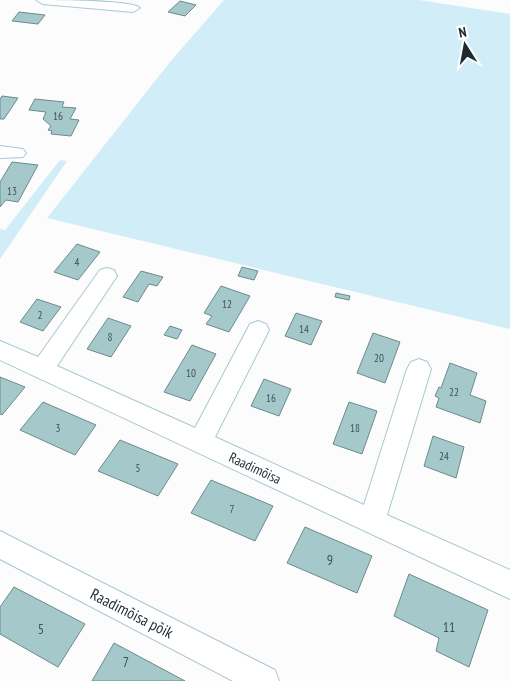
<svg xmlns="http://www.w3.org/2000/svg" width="510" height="681" font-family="'PT Sans Narrow',sans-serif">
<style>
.green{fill:#d1edf8}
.building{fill:#a5c8ca;stroke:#6a8b8e}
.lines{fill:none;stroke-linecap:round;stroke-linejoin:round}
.minor-casing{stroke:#a8c8d3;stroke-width:2}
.minor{fill:#fff;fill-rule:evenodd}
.labels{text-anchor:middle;stroke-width:4;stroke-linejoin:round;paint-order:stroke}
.number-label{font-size:11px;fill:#405256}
.street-label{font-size:14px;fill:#1f2b30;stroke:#fff}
.near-number-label{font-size:14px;fill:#405256}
.near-street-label{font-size:16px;fill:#1f2b30;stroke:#fff}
</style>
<rect width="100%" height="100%" fill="#fcfcfc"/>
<!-- green -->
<path class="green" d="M224 0H419L510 14V329L47 218 170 62Z
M60 160 67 161 0 259V229L5 230Z"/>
<!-- building -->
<path class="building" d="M180 1 196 5 185 16 168 12Z
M19 12 45 15 38 24 12 21Z
M2 96 18 98 4 119H0V99Z
M35 99 64 102 62 107 76 108 70 119 79 120 71 136 51 134 52 131 48 130 51 126 43 119 46 112 29 110Z
M12 162 38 165 18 202 6 200 0 207V182Z
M77 244 100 252 78 280 54 272Z
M242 267 258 271 254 280 238 276Z
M141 271 163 277 157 286 149 284 138 302 123 297Z
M221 286 250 296 229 332 206 324 212 316 204 313Z
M336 293 350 296 349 300 335 297Z
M37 299 61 307 43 331 20 322Z
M296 313 322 321 311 345 285 336Z
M108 318 131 326 111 357 87 349Z
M170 326 182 330 177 339 164 335Z
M373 333 400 342 385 383 357 373Z
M192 345 216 354 190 401 164 392Z
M450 363 477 373 470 395 486 401 480 423 436 407 439 398 435 396 439 387 441 388Z
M0 377 25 387 2 415 0 414Z
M264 379 291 389 279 416 251 406Z
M43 402 96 425 75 455 20 430Z
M349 402 377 411 362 454 333 444Z
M433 436 464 447 456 478 424 466Z
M120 440 178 464 158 496 98 471Z
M211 480 273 506 255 541 191 513Z
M305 527 372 556 357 593 287 563Z
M409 574 488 610 469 667 436 651 439 638 394 616Z
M14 587 85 624 58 667 0 634V607Z
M114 643 185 681H92Z"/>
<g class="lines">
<defs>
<path id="minor" d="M36 0C52 0 133 0 140 8L133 12 43 4Z
M0 146 23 149 26 153 23 157 0 158Z
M107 268 114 270 117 276 57 366 195 428 250 324 258 321 266 324 269 330 215 437 364 505 407 369 411 362 419 359 427 362 431 369 387 515 510 570V599L0 360V341L38 357 100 270Z
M0 531 275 670 279 681H233L0 559Z"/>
</defs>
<!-- minor casing -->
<use href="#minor" class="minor-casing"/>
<!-- minor -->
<use href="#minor" class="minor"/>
</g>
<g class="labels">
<!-- number labels -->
<g class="number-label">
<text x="58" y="120">16</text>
<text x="12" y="195">13</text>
<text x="77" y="266">4</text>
<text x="227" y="308">12</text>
<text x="40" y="319">2</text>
<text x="304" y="333">14</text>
<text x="110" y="341">8</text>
<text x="379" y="362">20</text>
<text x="191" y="377">10</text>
<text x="454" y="396">22</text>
<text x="271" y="402">16</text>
<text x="58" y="432">3</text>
<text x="355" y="432">18</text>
<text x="444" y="460">24</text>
<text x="138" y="472">5</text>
<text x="232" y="513">7</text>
</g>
<!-- street labels -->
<g class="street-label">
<text transform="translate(255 468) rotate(25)" y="5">Raadimõisa</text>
</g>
<!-- near-number labels -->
<g class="near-number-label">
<text x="330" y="565">9</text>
<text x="449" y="632">11</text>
<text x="41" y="634">5</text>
<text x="126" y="667">7</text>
</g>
<!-- near-street labels -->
<g class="near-street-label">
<text transform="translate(132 613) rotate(27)" y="6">Raadimõisa põik</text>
</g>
</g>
<!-- north arrow -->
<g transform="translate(465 45) rotate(349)" stroke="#ffffff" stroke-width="4" paint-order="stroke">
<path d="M0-4L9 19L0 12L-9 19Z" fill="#1f2b30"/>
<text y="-8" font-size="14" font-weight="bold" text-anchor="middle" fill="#1f2b30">N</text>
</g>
</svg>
